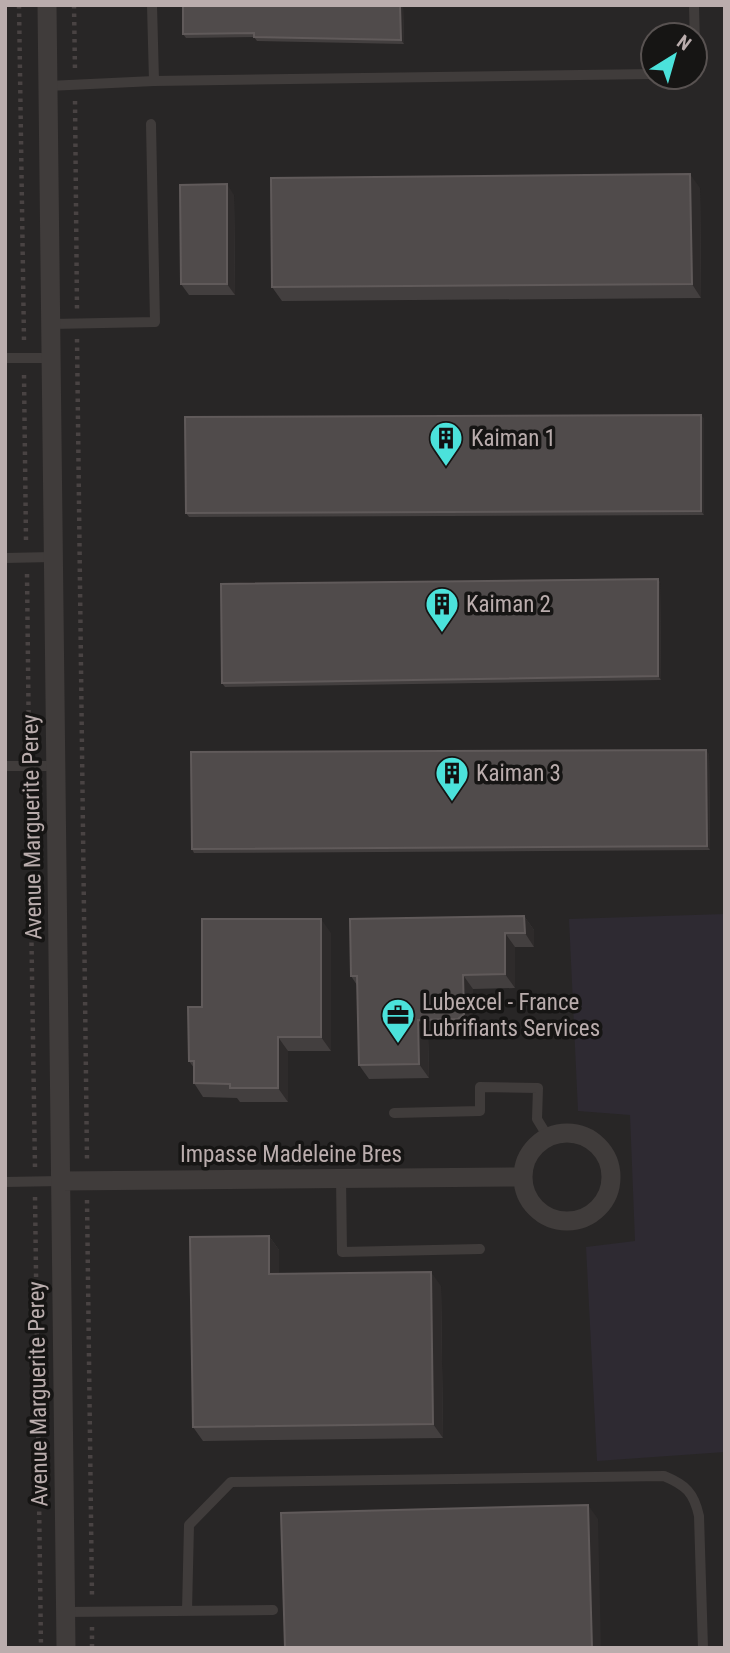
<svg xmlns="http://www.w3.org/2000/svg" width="730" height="1653" font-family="'Roboto Condensed',sans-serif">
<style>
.built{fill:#282626;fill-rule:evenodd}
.green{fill:#2e2a32}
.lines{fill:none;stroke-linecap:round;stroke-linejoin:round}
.path{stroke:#494343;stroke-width:4.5;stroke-dasharray:3.5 5;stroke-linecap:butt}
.service{stroke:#403c3b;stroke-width:10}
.minor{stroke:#403c3b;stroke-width:19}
.wall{fill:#433f3f}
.shaded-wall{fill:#2e2b2b}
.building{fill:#504b4b;stroke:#605a5a;stroke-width:2}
.labels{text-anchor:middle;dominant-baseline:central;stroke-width:7;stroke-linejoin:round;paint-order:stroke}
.poi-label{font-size:23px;fill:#baadad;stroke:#161514;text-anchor:start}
.street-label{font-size:23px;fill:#baadad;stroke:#161514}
</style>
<rect width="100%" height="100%" fill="#1b1a19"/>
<path class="built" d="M5,5H725V1648H5ZM653,35H695V77H653Z"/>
<path class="green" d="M725,914V1452L597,1461L586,1247L635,1241L630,1115L578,1111L569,919Z"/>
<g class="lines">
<path class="path" d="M19,5L24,341
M74,5L75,71
M75,101L77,309
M77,339L87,1159
M24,375L26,541
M27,574L29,751
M29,781L35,1167
M35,1197L41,1648
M87,1200L92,1597
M92,1627V1648"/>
<path class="service" d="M152,5L154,81
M694,5L695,46
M48,86L154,81L653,74
M51,324L155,322L151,124
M5,358H52
M5,558L53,557
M5,766H56
M394,1113L480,1111V1087L538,1088L537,1119L548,1137
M341,1178L342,1252L480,1249
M5,1182L61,1181
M187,1611L189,1525L231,1482L664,1476C686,1485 694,1493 699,1516L703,1648
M65,1612L273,1610"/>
<path class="minor" d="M47,5L66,1648
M523 1177a44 44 0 1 1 88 0a44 44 0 1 1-88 0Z
M61,1181L522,1177"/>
</g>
<path class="wall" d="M403,5L404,44L257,41L254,37L186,38L183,34Z
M700,188L701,298L282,301L272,287Z
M234,195L235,295H189L181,284Z
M704,418V515L189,517L186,513Z
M658,579L660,583L661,680L225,687L222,683Z
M709,754L710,850L194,853L192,849Z
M524,916L534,930V947H515V988L473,989V1028L468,1033L428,1034L429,1078L369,1079L359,1065L357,985L351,976Z
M331,933V1051H288V1102H240L237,1098L203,1097L194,1083V1068L189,1061L202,1007Z
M269,1236L279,1250V1274L441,1286L443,1438L203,1441L193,1427Z"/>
<path class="shaded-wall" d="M400,5H403L404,44L401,40Z
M690,174L700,188L701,298L692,284Z
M227,184L234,195L235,295L227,284Z
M701,415L704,418V515L701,511Z
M658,579L660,583L661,680L658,676Z
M706,750L709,754L710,850L707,846Z
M524,916L534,930V947L525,933Z
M321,919L331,933V1051L321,1037Z
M505,933L515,947V988L505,974Z
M463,975L473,989V1028L468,1033L458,1019Z
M418,1020L428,1034L429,1078L419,1064Z
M278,1037L288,1051V1102L278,1088Z
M269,1236L279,1250V1288L269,1274Z
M431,1272L441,1286L443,1438L433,1424Z
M588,1505L598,1519L601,1648H592Z"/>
<path class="building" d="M183,5H400L401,40L254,37V33L183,34Z
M690,174L692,284L272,287L271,178Z
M227,184V284H181L180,185Z
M701,415V511L186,513L185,417Z
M658,579V676L222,683L221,584Z
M706,750L707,846L192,849L191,752Z
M524,916L525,933H505V974L463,975L464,1014L458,1019L418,1020L419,1064L359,1065L357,976H351L350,919Z
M202,919H321V1037H278V1088H230V1084L194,1083V1061H189L188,1007H202Z
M269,1236V1274L431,1272L433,1424L193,1427L190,1237Z
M588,1505L592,1648H285L281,1513Z"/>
<defs>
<symbol id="building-pin" viewBox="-11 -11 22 30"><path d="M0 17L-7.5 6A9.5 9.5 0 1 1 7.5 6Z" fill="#4be2db" stroke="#161514"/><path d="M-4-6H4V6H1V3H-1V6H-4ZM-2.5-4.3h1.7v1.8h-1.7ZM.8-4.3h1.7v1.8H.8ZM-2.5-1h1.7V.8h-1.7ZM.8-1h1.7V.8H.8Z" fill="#111"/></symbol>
<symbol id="office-pin" viewBox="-11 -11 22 30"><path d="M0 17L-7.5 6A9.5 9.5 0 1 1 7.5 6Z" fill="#4be2db" stroke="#161514"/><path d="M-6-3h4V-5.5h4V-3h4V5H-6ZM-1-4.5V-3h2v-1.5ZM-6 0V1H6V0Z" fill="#111"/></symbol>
</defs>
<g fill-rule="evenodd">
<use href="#building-pin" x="427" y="419" width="38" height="52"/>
<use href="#building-pin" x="423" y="585" width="38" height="52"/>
<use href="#building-pin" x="433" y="754" width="38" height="52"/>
<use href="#office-pin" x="379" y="996" width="38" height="52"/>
</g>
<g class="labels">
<g class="poi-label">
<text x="471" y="438">Kaiman 1</text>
<text x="466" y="604">Kaiman 2</text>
<text x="476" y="773">Kaiman 3</text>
<text x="422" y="1002">Lubexcel - France<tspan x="422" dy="26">Lubrifiants Services</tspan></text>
</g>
<g class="street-label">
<text transform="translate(32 827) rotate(-91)">Avenue Marguerite Perey</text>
<text x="291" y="1154">Impasse Madeleine Bres</text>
<text transform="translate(38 1394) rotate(-91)">Avenue Marguerite Perey</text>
</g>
</g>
<rect width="730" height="1653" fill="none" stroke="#baadad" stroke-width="14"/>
<g transform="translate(674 56) rotate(37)"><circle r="33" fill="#161514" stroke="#585251" stroke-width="2"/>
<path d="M0-5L12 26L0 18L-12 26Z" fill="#4be2db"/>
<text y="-10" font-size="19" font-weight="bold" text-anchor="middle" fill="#baadad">N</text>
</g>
</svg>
